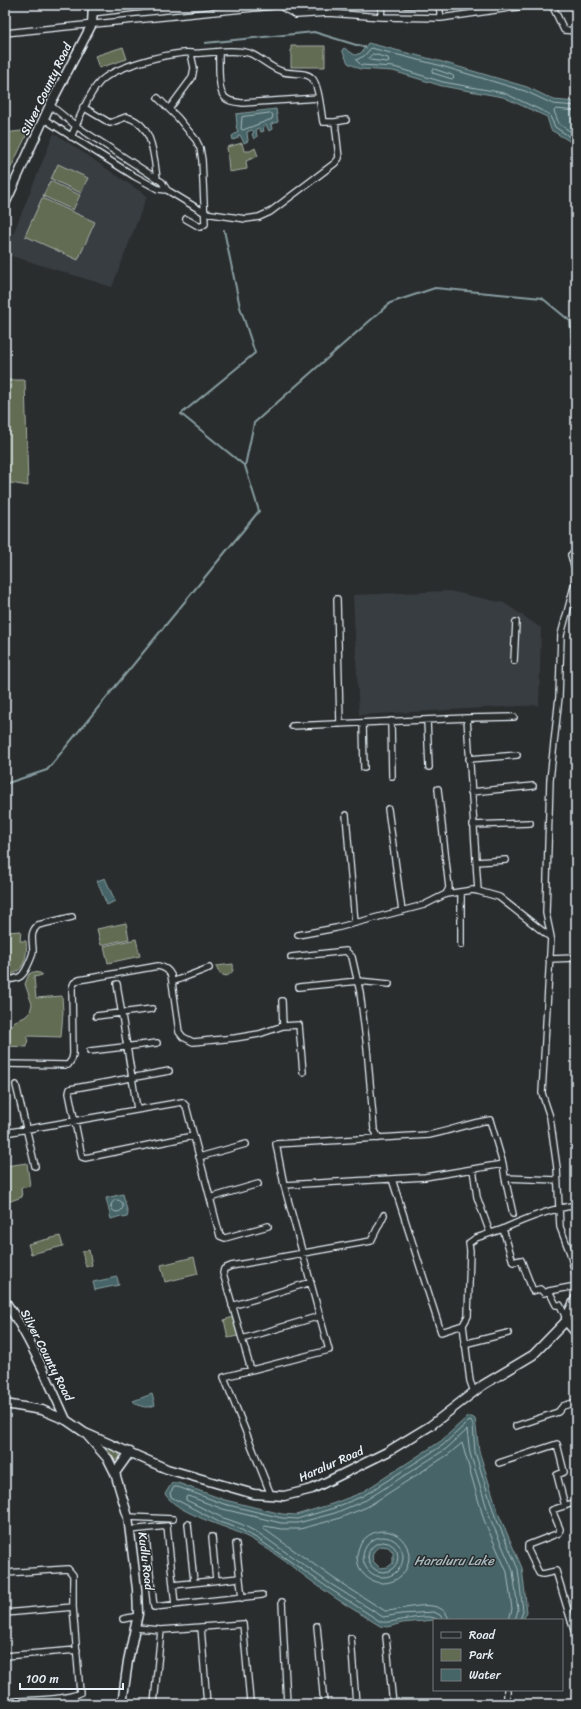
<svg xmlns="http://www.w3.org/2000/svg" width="581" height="1709" font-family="Sriracha,sans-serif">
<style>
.built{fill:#383d42}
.green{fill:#626c53;stroke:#a5aea6}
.water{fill:#466567;stroke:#879da1;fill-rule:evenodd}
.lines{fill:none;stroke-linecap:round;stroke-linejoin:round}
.shore{stroke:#a7b9be;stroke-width:1}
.stream{stroke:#879da1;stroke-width:2}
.street-casing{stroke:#e8f1f8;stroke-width:8}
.secondary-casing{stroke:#e8f1f8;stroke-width:11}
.street{stroke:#2a2d2e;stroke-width:5.5}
.secondary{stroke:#2a2d2e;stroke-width:8}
.labels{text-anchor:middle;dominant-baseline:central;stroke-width:3;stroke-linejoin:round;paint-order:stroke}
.street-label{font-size:12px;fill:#e8f1f8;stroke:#2a2d2e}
.water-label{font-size:13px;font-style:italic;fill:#a7b9be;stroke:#2a2d2e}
</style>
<rect width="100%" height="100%" fill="#2a2d2e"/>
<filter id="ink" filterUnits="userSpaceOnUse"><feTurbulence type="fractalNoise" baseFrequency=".025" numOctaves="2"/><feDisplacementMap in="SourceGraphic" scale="8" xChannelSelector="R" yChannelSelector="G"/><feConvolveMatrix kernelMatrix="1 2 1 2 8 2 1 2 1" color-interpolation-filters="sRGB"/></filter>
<g filter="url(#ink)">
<path class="built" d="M54,133L147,196L112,287L5,254Z
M449,591L504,603L541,628L539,705L359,715L353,595Z"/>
<path class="green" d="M291,46H325V67H291Z
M123,47L127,59L99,68L95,56Z
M29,130L5,180V133Z
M242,143L244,151H250L255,148L258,156L246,161L247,169L229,172L227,147Z
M58,164L88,178L81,193L51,179Z
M50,181L80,195L73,210L43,196Z
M42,198L95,222L78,260L25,236Z
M5,380H25L28,486L5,482Z
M126,923L129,939L101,945L97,929Z
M21,931L20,941H26C28,956 24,975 5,975V932Z
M136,939L140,956L108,963L104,946Z
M233,964C234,971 232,974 226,976L220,974L216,966Z
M33,972L40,973L43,975L34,977L36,998L62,996L63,1012L61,1037L28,1036L27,1047L5,1046V1032L15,1021L25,1017L30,1012L32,1004L25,984L29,974Z
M27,1163L30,1186L21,1188L22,1197L5,1203V1166Z
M60,1236L63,1246L31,1254L28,1244Z
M89,1250L92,1265L86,1267L82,1252Z
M194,1257L198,1274L165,1282L161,1265Z
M233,1317L238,1336L228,1338L224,1320Z
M100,1443L119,1453L120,1457L118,1460H113L98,1447Z"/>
<path class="water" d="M368,43L439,61L527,87L554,100L576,102V145L551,130L547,117L503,97L442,86L393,71L360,69L348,63L342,50L344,48L355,55L361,53Z
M276,109L278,122L271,124L272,129L269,131L266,125L263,127L264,131L261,132L259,128L256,129L257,137L254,139L252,134L254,132L252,130L247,132L248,141L244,143L240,135L238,136V138L233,140L232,136L238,132L236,126L237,125L236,114Z
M105,878L115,901L107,905L97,881Z
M123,1194L128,1214L127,1217L123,1218L121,1216L111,1219L106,1198Z
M117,1277L119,1285L95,1290L93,1282Z
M152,1394L155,1405C147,1409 139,1407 133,1401Z
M467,1417H472L475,1419L479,1451L499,1515L522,1568L527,1612L524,1618L518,1620H434L402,1623L388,1627L380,1626C360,1613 340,1602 321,1588C294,1569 267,1545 237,1532C218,1524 176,1512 165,1494L172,1483H178L225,1500L282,1514L296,1515L332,1504L361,1493L441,1441ZM381,1546L388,1547L393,1552V1563L388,1567L380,1568L373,1561C371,1554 374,1549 381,1546Z"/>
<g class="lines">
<path class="shore" d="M373,54L388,58L389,61L387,62L370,60L369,58Z
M434,69L452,75L454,77L452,79L433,73L432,71Z
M576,106L553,104L525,91L438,65L371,48L364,56L356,60L361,65L394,67L443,82L504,93L549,114L555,127L576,141
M576,111L556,109L554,111L559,124L576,135
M271,113L273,115L272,119L243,130L241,129L242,117Z
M111 1206a6 6 0 1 1 12 0a6 6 0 1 1-12 0Z
M357 1557a26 26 0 1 1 52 0a26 26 0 1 1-52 0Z
M363 1557a20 20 0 1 1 40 0a20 20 0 1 1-40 0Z
M368 1557a15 15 0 1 1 30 0a15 15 0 1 1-30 0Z
M438,1620C429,1611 393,1624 381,1622L327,1587L258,1539L238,1528L219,1522L171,1497L170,1493L174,1487H178L224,1504L282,1518L297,1519L334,1508L363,1496L443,1445L468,1422L471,1421L473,1425L475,1452L495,1516L518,1569L523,1611L520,1620
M443,1620L440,1615L434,1612L401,1614L383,1617L329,1583L260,1534L241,1524L221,1517L186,1500V1497L188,1496L223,1509L281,1523H298L335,1513L366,1500L446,1449L467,1430L470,1453L490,1518L513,1571L518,1610L515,1620
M449,1620C443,1594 402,1611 385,1611L333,1578L264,1529L263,1527L265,1526L281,1529H300L337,1519L367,1507L449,1454L462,1443L484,1520L507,1572L512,1609L509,1620"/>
<path class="stream" d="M205,43L314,32L366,48
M575,447L576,428
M245,466L254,423L390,303L435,288L542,298L570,321L576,382
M5,784L47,770L259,511L245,466L181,414L255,353L240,307L224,230"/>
<defs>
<path id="street" d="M295,5L296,15
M406,5H443
M552,5L564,30L576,31
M280,6L296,15L329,13L381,17L441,18L531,5
M439,6L441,18
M92,13L160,5
M329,13L330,5
M381,17L382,5
M5,33L284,5
M219,52C219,60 218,89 223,95C227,102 236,102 243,103L319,98
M158,98L178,118L196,140L200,148L202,160L205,224L200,227L186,219
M50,105L76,126L162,182L167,190L205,213L246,219L259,217L270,212L335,163L339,158L335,122H323C321,112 319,85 312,78C305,71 290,75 281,71C269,67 260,57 249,53C235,49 216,52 201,53C195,54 189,52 183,53C162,55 119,66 103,79C90,89 78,122 71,137
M83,107L110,123L126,117C153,123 154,156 157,179
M169,109L192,78L194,68L191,54
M44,119L134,176L158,189L167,190
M335,122L346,120
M571,555L576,572
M576,579L561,635L559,697L550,780L546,913L551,937L542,1093L550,1117L557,1168L560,1227L570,1253L576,1277
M337,599L340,724
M514,661L516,622
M467,718L514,717
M427,720L429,767
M391,721L392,776
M363,723L364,768
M292,726L467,718L478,891L499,897L550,937
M469,759L517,755
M438,789L449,888L446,894
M471,792L533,786
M388,809L402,911
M346,815L355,923
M473,825L530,823
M476,862L506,860
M461,892V945
M298,935L336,928L424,905L446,894L473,890L478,891
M291,957L346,951L352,957L360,992L367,1048L374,1129L379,1138
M549,959L576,958
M5,980C20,979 23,977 29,963C30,960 33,955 33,951C33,941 29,933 38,925L72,917
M172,982L209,968
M117,984L137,1109
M299,987L358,981L389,984
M282,1001L283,1026
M96,1016L152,1009
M90,1051L157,1043
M5,1064L68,1065L72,1059L73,1054L72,988L74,983L79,980L158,966C164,967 168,969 171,975L179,1032L183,1037L193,1042L235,1038L259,1034L283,1026L299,1025L303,1072
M169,1071L70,1089L69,1093L82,1157L85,1158L193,1136
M16,1085L35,1166
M5,1133L182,1102L186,1106L220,1236L225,1238L268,1226
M199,1157L246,1144
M503,1164L505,1178L557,1180
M473,1169L477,1197L490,1233
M505,1178L513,1214
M392,1179L441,1332L463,1325L470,1381L474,1392
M210,1198L258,1184
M503,1229C527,1218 550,1209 576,1205
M549,1291L576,1286
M232,1306L311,1282
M463,1325L468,1316L470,1251L469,1243L476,1238L503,1229L513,1262L521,1260L533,1291L540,1289L544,1293L549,1291L556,1305H560L566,1318
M242,1339L320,1316
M464,1344L508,1333
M251,1370L223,1273L224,1269L231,1266L371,1241L384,1215
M516,1426L558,1412L563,1406L576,1402
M499,1463L557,1444L564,1472L557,1475L565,1506
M271,1495L224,1377L329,1350L284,1185L425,1177L503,1164L490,1120C469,1123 450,1131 429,1135L276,1144L284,1185
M576,1502L552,1510L560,1529L559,1533L528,1545V1550L539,1573L543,1574L556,1571L576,1637
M128,1517L173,1519
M188,1524L194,1582
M130,1530L167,1526L175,1605
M212,1537L216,1580
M146,1538L154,1607L262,1595
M236,1544L242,1598
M5,1573L68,1569L73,1575V1607L80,1693C63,1701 25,1700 5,1702
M173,1585L239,1578
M282,1602L287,1704
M5,1613L73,1607
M123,1619L138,1616
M317,1626L324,1704
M201,1627L207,1704
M136,1628L161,1630L243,1624L250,1701
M386,1637L393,1704
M351,1638L356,1704
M5,1656L77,1650
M507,1690V1704
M154,1704L161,1630"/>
<path id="secondary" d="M5,204L50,105L92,24L93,5
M5,1301C30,1338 48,1380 66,1420
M566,1321L576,1333
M5,1404L42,1410L66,1420L85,1433L167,1469L254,1494L284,1496L312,1489L387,1452L430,1426L483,1385L533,1355L566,1321V1318L576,1298
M87,1435L108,1459L115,1473L128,1517L137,1589L138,1614L128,1661L122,1704
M115,1473L130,1452"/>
</defs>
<use href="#street" class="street-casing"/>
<use href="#secondary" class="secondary-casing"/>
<use href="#street" class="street"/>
<use href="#secondary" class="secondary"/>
</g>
</g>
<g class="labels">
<g class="street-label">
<text transform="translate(46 89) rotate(-64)">Silver County Road</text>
<text transform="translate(47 1355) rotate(63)">Silver County Road</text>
<text transform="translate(331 1464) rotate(-24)">Haralur Road</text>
<text transform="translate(146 1561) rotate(83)">Kudlu Road</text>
</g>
<g class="water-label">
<text x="454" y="1560">Haraluru Lake</text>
</g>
</g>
<rect width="581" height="1709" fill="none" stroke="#2a2d2e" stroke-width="20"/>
<rect x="10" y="10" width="561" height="1689" fill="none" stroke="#e8f1f8" stroke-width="1.5" filter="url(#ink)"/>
<rect x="433" y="1619" width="130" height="72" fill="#2a2d2e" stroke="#767b7f"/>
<rect x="441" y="1632" width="20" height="6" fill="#2a2d2e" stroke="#767b7f"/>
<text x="469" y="1639" font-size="12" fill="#e8f1f8">Road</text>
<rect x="441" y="1649" width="20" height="12" fill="#626c53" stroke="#767b7f"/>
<text x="469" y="1659" font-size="12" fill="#e8f1f8">Park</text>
<rect x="441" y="1669" width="20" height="12" fill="#466567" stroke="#767b7f"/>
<text x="469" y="1679" font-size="12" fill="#e8f1f8">Water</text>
<path d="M20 1683v6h103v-6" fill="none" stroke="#e8f1f8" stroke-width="2"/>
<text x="26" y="1683" font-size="12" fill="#e8f1f8" stroke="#2a2d2e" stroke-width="3" paint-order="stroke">100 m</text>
</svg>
